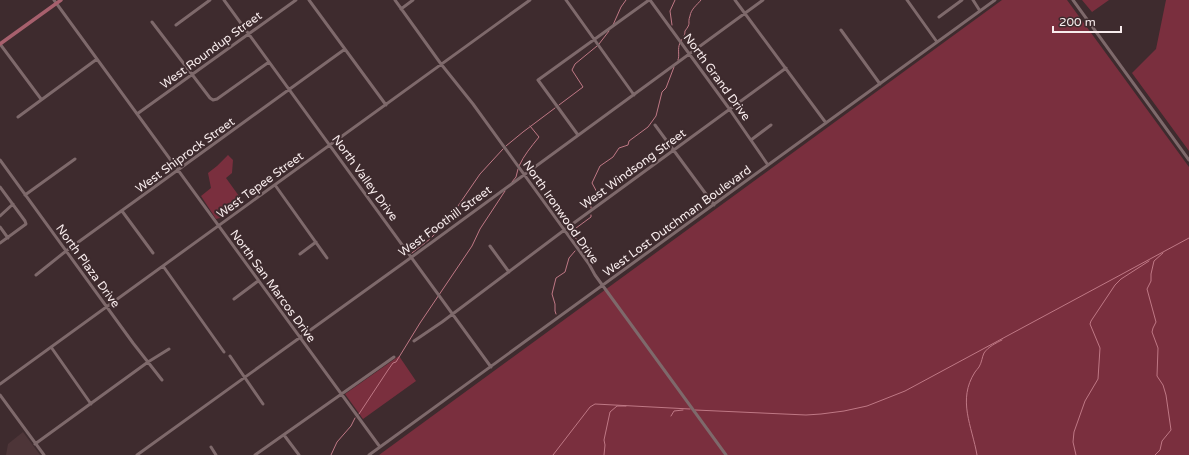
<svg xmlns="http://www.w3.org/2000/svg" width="1189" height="455" font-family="'Varela Round',sans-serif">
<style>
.built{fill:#4d3538}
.green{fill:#7a2f3e}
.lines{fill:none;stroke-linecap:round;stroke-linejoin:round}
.stream{stroke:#bf7885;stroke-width:1}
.minor{stroke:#7e696b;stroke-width:3}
.major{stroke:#a7606d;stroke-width:3.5}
.labels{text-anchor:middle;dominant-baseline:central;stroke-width:4;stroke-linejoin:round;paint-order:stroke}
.street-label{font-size:12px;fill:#f8eced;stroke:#3e2b2e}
</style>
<rect width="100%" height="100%" fill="#3e2b2e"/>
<path class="built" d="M23,432L40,455H6L8,444Z"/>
<path class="green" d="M1002,0H1067L1189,167V455H379Z
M1082,0H1109L1092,12Z
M1166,0H1189V151L1132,73L1156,49Z
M228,155L233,160L232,173L226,178L244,203L224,217L216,219L201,196L211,188L208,173L217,166Z
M399,356L416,381L363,419L345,394Z"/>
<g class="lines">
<path class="stream" d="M613,25L621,7L626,0
M672,25L670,11L675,0
M599,44L609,31
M678,60C680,55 677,49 680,43C682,38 685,37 685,31C692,22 687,24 690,16C691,9 697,5 701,0
M559,105L583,87L572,70L575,64L597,46
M506,146L523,132L555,108
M519,166C524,155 531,147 539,137L530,126
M512,182L516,177L518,169
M591,208V205L599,196L592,183L600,166L613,157L619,148L628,145L629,141L648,127L656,116L662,92L666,88L674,67
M432,237L449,219L480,174L503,149
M578,245V242L572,232V231L591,217V215
M412,253L430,239
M556,314L555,311V304L552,294L556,278L565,272L569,258L575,251
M695,410L806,415L821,414L844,411L867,406L905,391L1189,238
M359,414L388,370L393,363L396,362L420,323L472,246L480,229L505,191
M671,416L674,411L683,410
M331,455L337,442L351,426L355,418
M553,455L590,407L595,404L690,409
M604,455L605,445L604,440L610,412L617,406H626
M977,455C972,426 957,400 975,372C976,370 978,369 979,367C982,362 982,357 984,353C988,347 996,343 1002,340
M1076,455L1073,442L1074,432L1085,401L1098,379L1100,348L1090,324L1091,321L1115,285L1121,279L1149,261
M1155,455L1160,450L1162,441L1171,430L1166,395L1163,385L1157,376L1158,348L1152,332L1153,328L1156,322L1147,289L1151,281V274L1154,261L1163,253"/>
<path class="minor" d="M54,0L380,447
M224,0L491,367
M309,0L386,105
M395,0L441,64L473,104L589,264L595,275L726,455
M566,0L634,95
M650,0L728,107L768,165
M735,0L826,123
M907,0L937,42
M973,0L980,11
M1073,0L1189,160
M401,9L413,0
M939,17L962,0
M152,22L210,98L213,100L217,99L269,62
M176,25L210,0
M841,30L880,84
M0,44L41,99
M137,114L296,0
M18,117L97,59
M655,125L714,205
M578,135L538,80L649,0
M751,140L771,125
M0,160L133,343L162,380
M275,185L327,258
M0,187L25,221L26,224L0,243
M25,195L75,159
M122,211L153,253
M0,216L13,204
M0,227L8,238
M490,246L509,272
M300,254L316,242
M163,266L224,352
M36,275L66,251L345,49
M234,299L258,281
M414,341L442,322L567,228L786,68
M51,347L91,404
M230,356L263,404
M0,384L530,0
M0,395L44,455
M284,435L299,455
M35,444L148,362L169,349
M211,447L216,455
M137,455L409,259L763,0
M255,455L394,357
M369,455L995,0"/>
<path class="major" d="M0,44L61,0"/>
</g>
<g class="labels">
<g class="street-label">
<text transform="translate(211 50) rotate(-36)">West Roundup Street</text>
<text transform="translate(717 77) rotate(54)">North Grand Drive</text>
<text transform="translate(185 155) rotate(-36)">West Shiprock Street</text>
<text transform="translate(633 169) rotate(-36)">West Windsong Street</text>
<text transform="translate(365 178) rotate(54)">North Valley Drive</text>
<text transform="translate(260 185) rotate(-36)">West Tepee Street</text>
<text transform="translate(561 212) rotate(55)">North Ironwood Drive</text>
<text transform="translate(445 221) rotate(-36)">West Foothill Street</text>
<text transform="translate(677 221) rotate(-36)">West Lost Dutchman Boulevard</text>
<text transform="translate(88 266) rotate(54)">North Plaza Drive</text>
<text transform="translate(273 286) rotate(54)">North San Marcos Drive</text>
</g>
</g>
<path d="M1053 26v6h68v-6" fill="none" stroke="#f8eced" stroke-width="2"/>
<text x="1059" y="26" font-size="12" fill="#f8eced" stroke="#3e2b2e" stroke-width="3" paint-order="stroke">200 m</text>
</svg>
